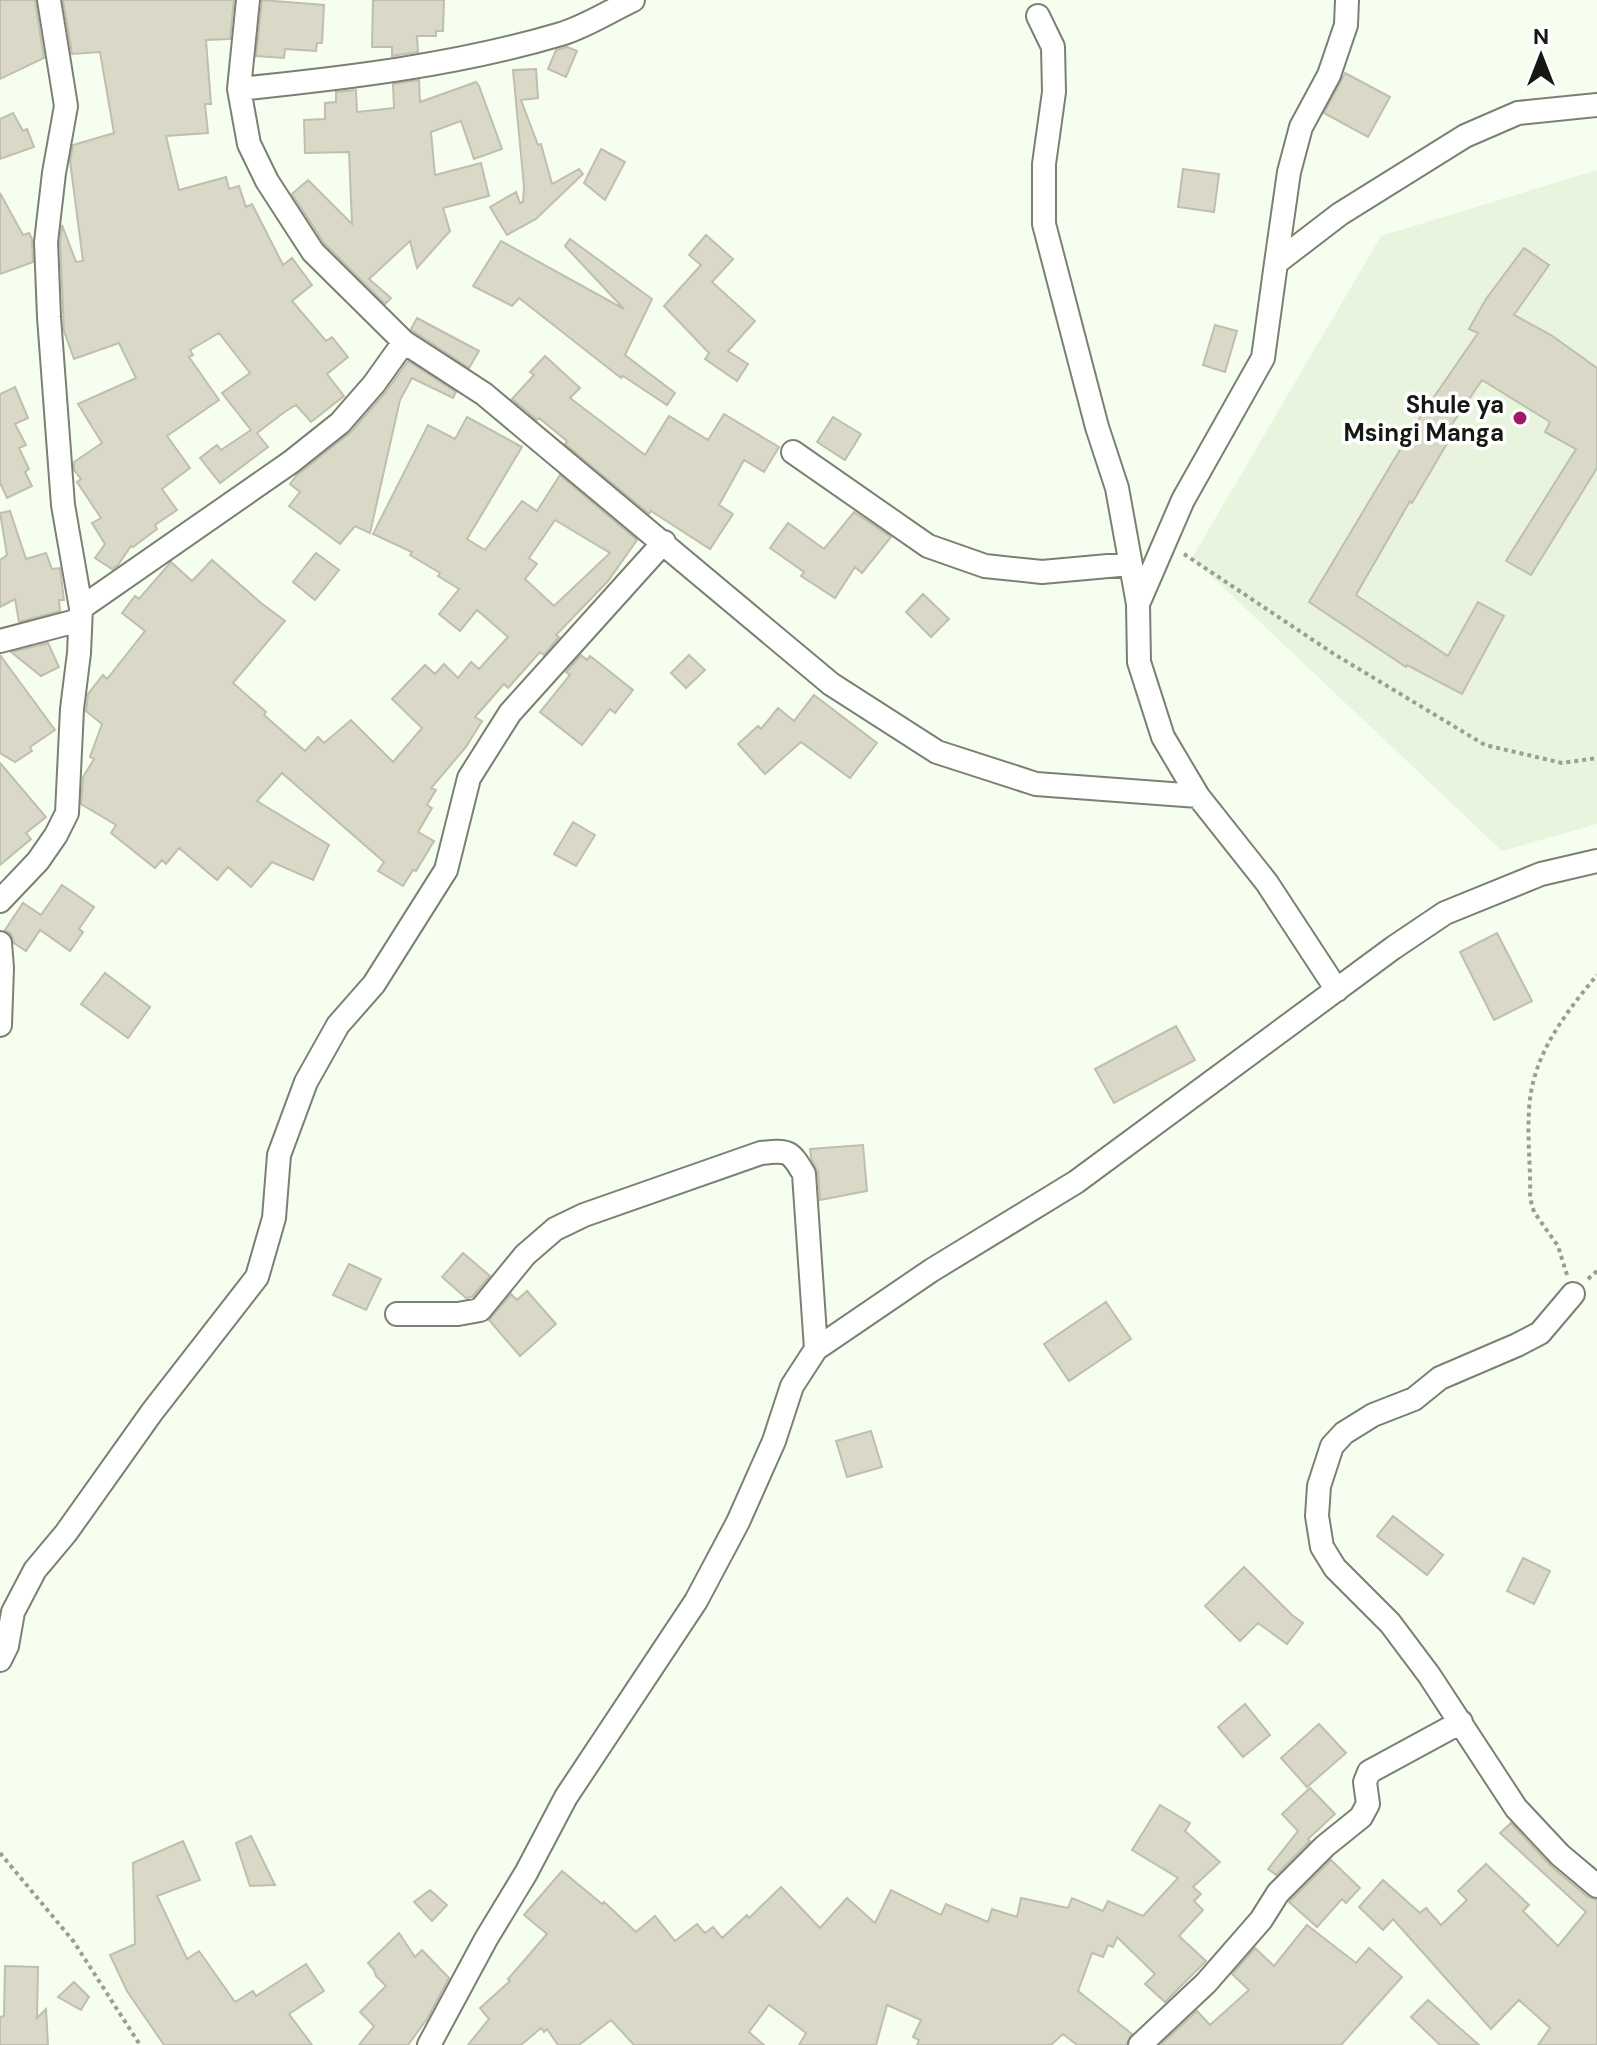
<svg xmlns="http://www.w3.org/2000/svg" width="1597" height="2045" font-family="'DM Sans',sans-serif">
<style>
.built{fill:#e9f4de}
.building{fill:#dad8c7;stroke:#c0beae;stroke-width:2;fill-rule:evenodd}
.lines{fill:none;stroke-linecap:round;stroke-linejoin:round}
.street-casing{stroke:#7a8173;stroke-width:26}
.path{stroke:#999f94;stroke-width:4;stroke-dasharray:4 4;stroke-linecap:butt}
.street{stroke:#fff;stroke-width:22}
.poi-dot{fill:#a01a68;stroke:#fff;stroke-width:3}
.labels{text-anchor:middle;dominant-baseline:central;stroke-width:7;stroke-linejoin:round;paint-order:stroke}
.poi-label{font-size:24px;font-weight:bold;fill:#161813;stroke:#fff;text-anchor:end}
</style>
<rect width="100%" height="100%" fill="#f6ffef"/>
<path class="built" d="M1597,170V824L1502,851L1192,558L1381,236Z"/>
<path class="building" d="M0,0H35L44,58L0,79Z
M63,0H234L230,39L206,40L211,104H205L208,133L166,136L179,190L226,177L229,189L239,186L246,207L252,204L283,265L292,258L312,285L292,301L326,341L332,337L348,357L327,374L344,396L311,422L296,405L286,411L257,433L268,447L220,483L200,458L217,445L221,450L251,430L222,393L250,373L219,333L190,350L193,355L189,357L219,400L167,436L190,468L162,489L177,510L155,525L157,529L133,547L131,546L118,565L112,569L95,558L105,544L92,523L101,518L77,482L81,479L74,470V462L102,443L78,404L136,378L119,343L74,359L64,331L60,243L62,225L76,262L83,261L70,161L73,145L114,133L100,52L72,54Z
M262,0L324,5L322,43H317L316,51L285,49L284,58L256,56Z
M373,0H444L443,31H436V36H417L418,52L392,56V47H372Z
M567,47L577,51L566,77L548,69L556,50Z
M536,69L538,98L521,100L538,145L541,144L552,184L579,169L583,174L536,219L507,235L490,207L516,192L520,203L523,202L524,187L513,70Z
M1345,73L1390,97L1368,137L1324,113Z
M419,80L420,102L476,82L479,86L502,149L474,159L461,121L431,132L435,175L481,163L489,196L443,208L450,231L417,268L410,241L369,279L391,298L385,304L324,243L292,194L308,180L352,224L349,152L305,153L304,120L325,119V103L336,102V92L356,90L357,112L394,108L393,84Z
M13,113L23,131L27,129L34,147L0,159V119Z
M601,149L625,162L605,200L584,183Z
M1183,169L1219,174L1214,212L1178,207Z
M0,193L23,235L29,233L32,239L33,262L0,274Z
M706,235L733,259L712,282L755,321L728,351L748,364L737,381L705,359L709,353L664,306L701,265L689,255Z
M570,239L652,299L625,355L675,393L667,405L623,376L621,378L519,298L512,306L473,286L501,241L624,309L565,246Z
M1524,248L1549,265L1514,315L1551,335L1597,368V468L1531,575L1506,561L1576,449L1545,432L1550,422L1482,380L1442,439L1448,442L1412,503L1410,501L1356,595L1448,656L1478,602L1504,616L1462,694L1407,665L1406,667L1309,602L1416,423L1478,333L1469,329L1486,299Z
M417,318L479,351L469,368L413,331L411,329Z
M1215,325L1237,331L1225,372L1203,365Z
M545,356L580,388L570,398L645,455L669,416L708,440L724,414L779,447L764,472L744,460L719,505L733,514L710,549L651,511L649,514L565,444L567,441L539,418L537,420L512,399L534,375L530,372Z
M408,361L456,392L453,398L412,378L400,400L370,533L355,526L340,544L289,506L300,492L290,484L297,475L351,432L385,393Z
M15,387L28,418L15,424L26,445L19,448L29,469L25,472L32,486L7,498L0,483V394Z
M467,417L522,447L467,539L485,550L522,501L537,511L560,475L637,540L608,581L556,635L559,637L544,655L540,652L508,688L504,684L475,717L482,721L466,747L431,788L436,790L427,805L432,808L418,832L434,841L416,871L413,870L403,886L378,871L384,862L282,773L257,801L329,845L313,880L272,862L251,887L228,867L217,880L179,848L166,864L162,860L155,868L111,833L116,825L81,804L83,777L94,759L90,757L102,724L86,711L88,694L103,675L107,679L145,631L122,613L135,596L139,599L171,562L192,581L212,560L261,603L285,621L233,683L266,712L264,715L305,751L318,737L324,743L351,720L393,762L422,728L392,699L425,665L435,674L444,664L458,678L471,662L479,669L508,637L477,610L460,631L439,614L459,589L438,576L440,573L410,555L412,552L373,534L428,425L455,439ZM555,520L610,553L554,606L525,579L537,564L529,558Z
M833,417L861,434L845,460L817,442Z
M10,511L26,559L46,553L52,569L60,568L64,600H59L60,611L19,622L15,599L0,607V560L7,555L0,513Z
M854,512L891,537L862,573L855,567L835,598L801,576L804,572L770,548L788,523L824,549Z
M316,553L339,570L315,600L293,582Z
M923,594L949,619L931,637L906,612Z
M48,643L59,667L41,676L11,652Z
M0,655L55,730L30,747L32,751L15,762L0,753Z
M581,655L587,660L590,656L633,690L615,713L610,709L582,745L540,712L570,675L566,672Z
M689,655L705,670L686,688L671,673Z
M814,695L877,743L850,778L801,742L765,774L738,744L758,726L761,729L778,708L794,721Z
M0,763L46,817L26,833L31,839L0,865Z
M573,822L595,835L576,866L554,854Z
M62,885L94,907L79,929L83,932L70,951L40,930L26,951L14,943L11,934L5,930L23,903L41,915Z
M1497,933L1532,1001L1494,1020L1460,952Z
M105,973L150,1007L128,1038L81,1004Z
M1176,1026L1195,1060L1114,1103L1095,1069Z
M863,1145L867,1191L820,1200L818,1172L811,1158L810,1149Z
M463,1253L490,1276L472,1297L466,1298L442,1277Z
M349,1264L381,1279L366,1310L333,1295Z
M527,1291L556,1324L520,1356L489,1320L511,1294L517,1300Z
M1106,1302L1131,1339L1069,1381L1044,1344Z
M871,1431L882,1467L847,1477L836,1441Z
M1393,1516L1443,1555L1427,1575L1377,1536Z
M1523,1558L1550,1571L1534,1604L1507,1591Z
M1244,1567L1292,1615L1303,1623L1287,1644L1258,1623L1240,1641L1205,1606Z
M1245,1704L1270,1735L1243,1757L1218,1727Z
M1319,1724L1346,1753L1307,1787L1281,1758Z
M1310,1788L1335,1814L1308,1839L1310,1841L1276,1875L1268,1869L1298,1831L1282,1814Z
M1160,1805L1190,1823L1185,1831L1220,1862L1193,1887L1201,1894L1194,1901L1203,1910L1179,1936L1206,1961L1165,2002L1145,1984L1155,1974L1117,1937L1113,1947L1108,1945L1103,1957L1092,1953L1078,1991L1132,2034L1126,2045H1077L1063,2034L1051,2045H917L919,2040L913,2037L921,2020L887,2005L876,2045H799L806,2033L769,2005L749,2032L764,2045H634L611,2020L579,2045H558L547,2029L544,2032L541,2028L521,2045H468L489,2019L480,2008L510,1981L508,1979L547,1934L524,1915L562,1871L602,1904L604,1902L636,1932L655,1916L675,1941L697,1924L705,1933L713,1927L722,1938L747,1915L749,1918L781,1887L820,1928L847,1898L875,1923L891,1890L941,1915L946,1904L988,1922L992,1909L1017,1917L1021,1898L1068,1908L1072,1898L1103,1911L1108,1901L1143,1916L1178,1878L1132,1850Z
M1511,1823L1551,1866L1588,1897L1597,1900V2045H1538L1550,2028L1519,2000L1491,2029L1393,1919L1383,1930L1359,1907L1383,1880L1420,1913L1426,1908L1441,1925L1467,1900L1458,1891L1486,1864L1529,1905L1523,1911L1558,1946L1586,1912L1500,1833Z
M251,1836L275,1885L250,1886L236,1843Z
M183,1841L200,1880L157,1896L187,1959L199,1951L235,2002L253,1991L256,1996L306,1964L324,1991L289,2014L312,2045H164L127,1991L110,1955L135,1944L133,1863Z
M1331,1860L1360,1888L1346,1903L1342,1899L1317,1927L1289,1902Z
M430,1890L447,1905L432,1921L414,1902Z
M1307,1925L1356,1963L1369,1948L1402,1977L1341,2045H1160L1197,2011L1210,2025L1249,1990L1232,1974L1255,1948L1274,1966Z
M399,1933L415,1957L422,1950L449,1978L427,2019L408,2045H359L374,2026L360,2012L386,1986L376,1976L374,1970L368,1963Z
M5,1966L38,1967L37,2018L46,2009L48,2045H0V2017L4,2016Z
M74,1982L89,1997L81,2010L58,1997Z
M1428,2000L1479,2045H1440L1411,2017Z"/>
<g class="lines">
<defs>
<path id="street" d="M248,0L239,89L249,144L267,181L313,252L404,342L484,394L831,684L937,752L1036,784L1198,796
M1038,16L1053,47L1054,92L1044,164V224L1097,427L1117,488L1138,604
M239,89C346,78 457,65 561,34C585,27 610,11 633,0
M1276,263L1289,172L1301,127L1329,75L1346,25L1347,0
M793,452L928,546L985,566L1042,572L1130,564
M81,608L291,462L340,423L374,384L404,342
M0,641L80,620
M0,901L38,861L56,835L67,813L72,709L79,653L81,608L63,505L49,317L46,242L54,173L66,106L49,0
M0,943L2,968L0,1025
M1337,990L1267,883L1198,796L1163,737L1139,662L1138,604L1183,500L1263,358L1276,263L1340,214L1465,136L1518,113L1597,105
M1573,1294L1540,1333L1517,1345L1440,1378L1414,1399L1373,1415L1344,1433L1332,1446L1319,1486L1317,1516L1322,1547L1335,1568L1390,1623L1429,1675L1516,1808L1560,1855L1597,1886
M397,1314H458L480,1310L525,1255L555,1229L584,1215L761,1153C788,1150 790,1150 804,1174L816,1349
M0,1660L7,1646L13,1612L35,1570L66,1533L152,1412L257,1277L274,1218L279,1155L306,1082L338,1025L374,984L446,870L469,778L510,713L664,542
M429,2045L486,1939L526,1873L566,1797L696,1601L738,1522L774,1441L792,1386L816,1349L932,1270L1076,1182L1393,948L1445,913L1541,874L1597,861
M1140,2045L1206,1983L1261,1920L1278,1893L1325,1846L1361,1817L1368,1804L1365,1782L1369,1772L1461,1722"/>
</defs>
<use href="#street" class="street-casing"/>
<path class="path" d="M1184,554L1334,654L1485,745L1562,763L1597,758
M1567,1275L1558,1246L1534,1212L1530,1198C1531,1169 1527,1140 1529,1111C1531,1057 1564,1015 1597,975
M1588,1279L1597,1271
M0,1853L74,1942L140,2045"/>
<use href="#street" class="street"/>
</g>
<circle class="poi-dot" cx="1520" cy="418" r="8"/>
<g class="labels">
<g class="poi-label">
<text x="1504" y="404">Shule ya<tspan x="1504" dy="28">Msingi Manga</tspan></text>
</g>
</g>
<g transform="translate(1541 56)" stroke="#ffffff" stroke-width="6" paint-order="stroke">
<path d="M0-6L14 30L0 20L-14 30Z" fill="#161813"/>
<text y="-12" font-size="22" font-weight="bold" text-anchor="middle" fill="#161813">N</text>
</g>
</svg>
